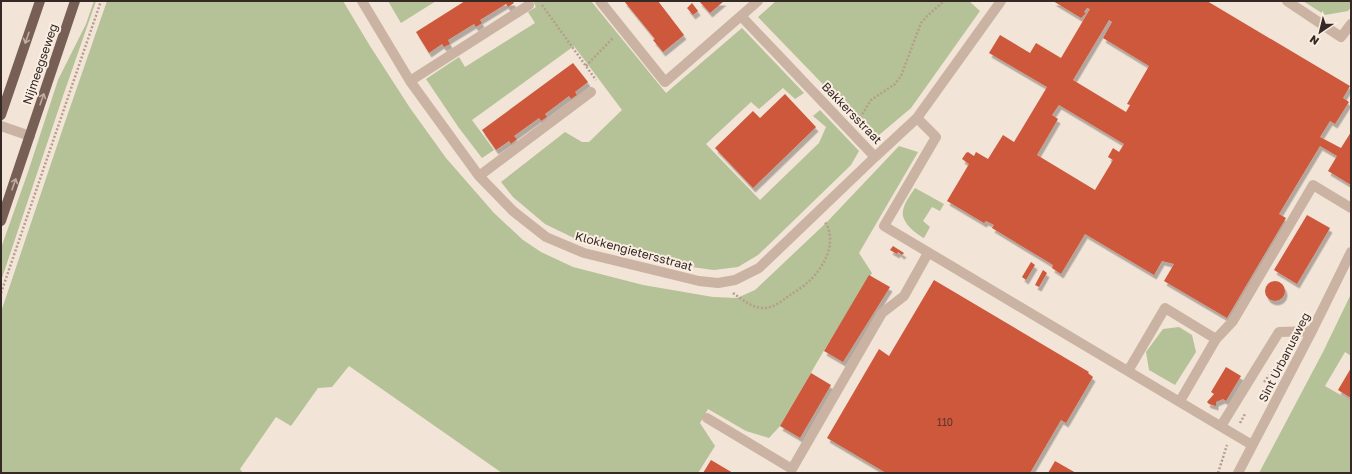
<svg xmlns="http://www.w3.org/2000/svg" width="1352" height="474" font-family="'Golos Text',sans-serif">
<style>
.green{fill:#b5c196}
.building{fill:#cd583a;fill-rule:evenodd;filter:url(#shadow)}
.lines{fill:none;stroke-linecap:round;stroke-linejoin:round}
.path{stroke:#b69d8d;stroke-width:2.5;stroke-dasharray:2 2;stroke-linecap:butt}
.minor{stroke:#cab3a2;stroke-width:10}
.major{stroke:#785f55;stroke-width:10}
.oneway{stroke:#c0aea3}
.labels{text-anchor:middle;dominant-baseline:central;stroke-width:4;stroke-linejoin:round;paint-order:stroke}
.number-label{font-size:10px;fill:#5b352a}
.street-label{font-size:12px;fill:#352925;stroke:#faeee3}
</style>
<defs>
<filter id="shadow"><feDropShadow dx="2.5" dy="4.5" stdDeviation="0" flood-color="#0004"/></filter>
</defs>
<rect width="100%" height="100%" fill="#f2e4d7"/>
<path class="green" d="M94,1H96L63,96L1,281V248L28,172L58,80L86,24Z
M107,1H343L370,46L410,108L446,158L494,213L523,240L541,252L573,267L643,285L713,297L737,298L755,290L827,222L899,146L918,152L859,253L872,273L823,352L780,426L769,438L746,431L708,409L700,423L715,446L698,473H502L349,366L332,387L318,388L291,426L276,417L240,469L243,473H1V312L64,125Z
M388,1H436L401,23Z
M533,1H591L666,93L742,28L804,93L795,99L783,88L759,109L751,102L706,144L760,200L819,143L826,127L813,116L820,110L859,151L851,165L758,255L738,267L714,270L684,266L578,240L545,224L513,197L501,182L565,132L582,142H589L622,110L574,46L472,120L494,150L482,158L459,128L426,79L459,57L465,67L535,23L528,12L536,7Z
M776,1H969L980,11L911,108L879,135H872L758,17Z
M1303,1H1351V7L1348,11L1325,15Z
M915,188L944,204L940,211L932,207L923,221L930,227L924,238C915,233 901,222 903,211C904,203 911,194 915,188Z
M1351,294V356L1345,352L1325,386L1351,401V473H1259L1323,352Z
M1179,327L1192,335L1196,352L1175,385L1149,370L1146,352L1163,329Z"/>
<path class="building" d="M465,1H512L514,3L508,7L506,4L480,20L482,23L476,27L474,24L448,40L450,44L444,47L442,44L429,53L416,32Z
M624,1H658L684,35L663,52L653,40L655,39Z
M699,1H724L710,13Z
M1053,1H1207L1350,86L1343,98L1349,102L1335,124L1330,121L1320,137L1341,148L1351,132V185L1328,171L1337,156L1320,146L1279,214L1286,218L1227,318L1164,281L1174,264L1162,261L1154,275L1085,234L1061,274L1052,268L1053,265L992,228L994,225L986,221L984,223L947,201L969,164L962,159L966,153L968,152L974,156L976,152L988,159L1003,135L1014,142L1047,87L989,53L1000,35L1030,53L1036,43L1061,58L1090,9L1087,8L1084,12L1086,13L1081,18ZM1109,20L1112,22L1103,38L1149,66L1127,104L1130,105L1126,112L1073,80ZM1059,105L1124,144L1119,152L1113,148L1108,157L1113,160L1095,190L1037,155L1058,119L1052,115Z
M692,3L698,11L693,15L687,8Z
M573,63L588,82L575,92L577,95L571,99L569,96L545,114L547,117L541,121L539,118L514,136L517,139L511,144L509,141L496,150L482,130Z
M785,94L816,127L753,188L715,148L753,111L760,118Z
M1307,215L1330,228L1297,284L1274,270Z
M893,246L904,253L902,255L898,252L897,254L890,250Z
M1031,262L1035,265L1026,280L1022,277Z
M1043,270L1047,273L1039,287L1035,285Z
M869,275L890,287L843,362L824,351Z
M934,280L1089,372L1088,373L1093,377L1066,423L1061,420L1030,473H886L827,438L879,349L889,356Z
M1265 291a10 10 0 1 1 20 0a10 10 0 1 1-20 0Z
M1226,367L1241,376L1226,401L1223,399L1216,402V406L1209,404L1207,402L1214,394L1211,392Z
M1351,368V398L1338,390Z
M811,373L831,385L800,438L780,426Z
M711,460L733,473H703Z
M1055,461L1076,473H1048Z"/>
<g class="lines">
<path class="path" d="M542,5L596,80
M586,66L613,38
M858,121L871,100L895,84L901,76L921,23L927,16L944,1
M1,293L101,1
M733,293C743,300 753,309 766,308C775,307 783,300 790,295C796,291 803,287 808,282C824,268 838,242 825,222
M1264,382L1281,361
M1240,423L1245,414
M1218,473L1227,445"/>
<path class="minor" d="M362,1L410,81L479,176L513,211L546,237L584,253L699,281L718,283L735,280L759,268L875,157
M600,1L665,82L758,1
M1287,1L1341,37L1351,24
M741,16L875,157L917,118L1001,1
M410,81L529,5
M917,118L936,137L884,226L1252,445
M1,126L30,136
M479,176L591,92
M1128,371L1165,308L1216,339
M1180,401L1216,339L1233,321L1313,185L1351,208
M707,418L792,469L882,313L904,296L928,253
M1221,426L1279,332L1312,331
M1238,473L1312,331L1351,252"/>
<path class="major" d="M1,115L40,1
M1,221L75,1"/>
</g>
<defs><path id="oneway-shaft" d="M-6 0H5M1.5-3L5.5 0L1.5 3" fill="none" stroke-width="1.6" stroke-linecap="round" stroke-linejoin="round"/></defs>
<g class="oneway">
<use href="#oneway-shaft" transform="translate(27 38) rotate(109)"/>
<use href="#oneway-shaft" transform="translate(42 99) rotate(-71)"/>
<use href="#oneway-shaft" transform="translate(14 184) rotate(-71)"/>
</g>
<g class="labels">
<g class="number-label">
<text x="945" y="422">110</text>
</g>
<g class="street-label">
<text transform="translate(40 64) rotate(-71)">Nijmeegseweg</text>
<text transform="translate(852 113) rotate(46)">Bakkersstraat</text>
<text transform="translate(634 251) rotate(15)">Klokkengietersstraat</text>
<text transform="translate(1284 357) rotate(-63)">Sint Urbanusweg</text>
</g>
</g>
<rect width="1352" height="474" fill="none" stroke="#352925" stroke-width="4"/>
<g transform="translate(1320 32) rotate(215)" stroke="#faeee3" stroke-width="3" paint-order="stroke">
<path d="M0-3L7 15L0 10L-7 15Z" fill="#352925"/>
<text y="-6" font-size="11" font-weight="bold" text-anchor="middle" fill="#352925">N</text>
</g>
</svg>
